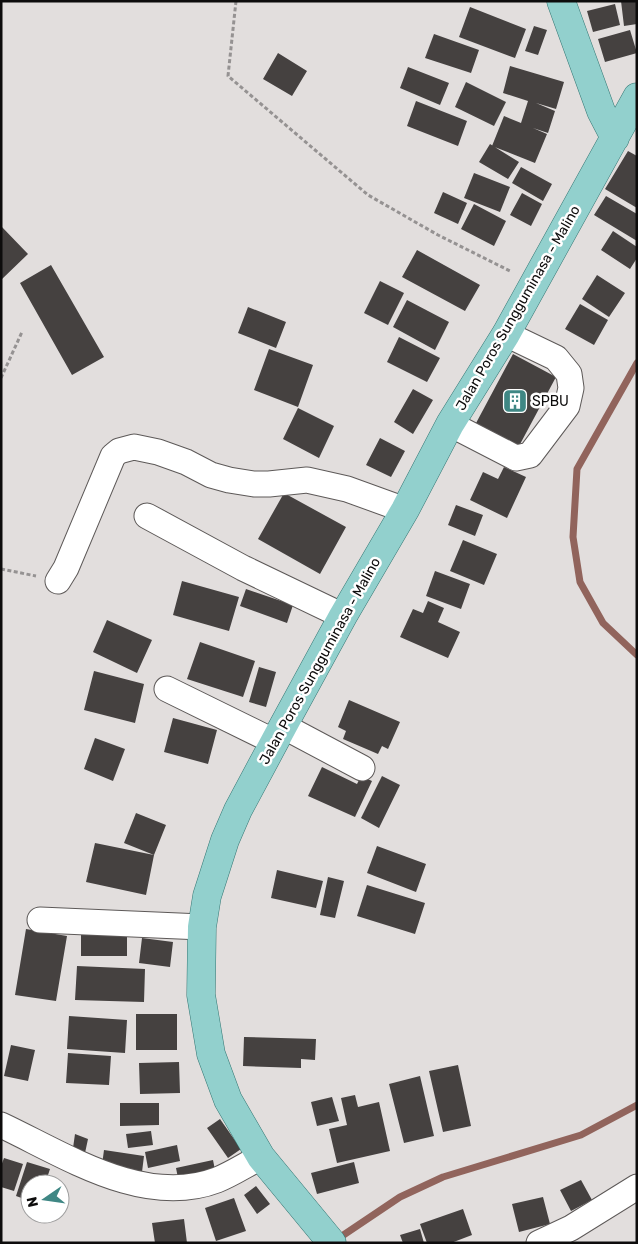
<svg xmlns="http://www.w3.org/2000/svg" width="638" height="1244" font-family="Rubik,sans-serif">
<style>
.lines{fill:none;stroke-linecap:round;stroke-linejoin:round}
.stream{stroke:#91645c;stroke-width:7}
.building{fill:#454140}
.minor-casing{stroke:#5d5958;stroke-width:27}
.major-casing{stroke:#357774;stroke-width:29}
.path{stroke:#959292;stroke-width:3;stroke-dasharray:4 2.5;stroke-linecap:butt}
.minor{stroke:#fff;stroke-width:25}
.major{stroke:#92d0cd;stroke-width:28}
.labels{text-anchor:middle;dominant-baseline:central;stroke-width:5;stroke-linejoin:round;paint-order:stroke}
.street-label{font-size:14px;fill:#0d0c0c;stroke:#fff}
.poi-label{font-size:14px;fill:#0d0c0c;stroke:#fff;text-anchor:start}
</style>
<rect width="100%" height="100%" fill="#e2dedd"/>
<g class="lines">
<path class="stream" d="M637,363L577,469L573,537L580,582L603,623L637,655
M336,1240L400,1197L443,1177L581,1135L637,1105"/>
</g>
<path class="building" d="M621,1H637V24L624,26Z
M615,4L620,25L593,32L587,11Z
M470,7L526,29L515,58L459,37Z
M534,26L547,30L538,55L525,51Z
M630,30L637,53L605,62L598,39Z
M434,34L479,50L471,73L425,58Z
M278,53L307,71L292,96L263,79Z
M510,66L564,82L556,109L536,103L555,111L548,133L533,128L547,134L535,163L492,146L504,116L521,123L528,101L503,93Z
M408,67L449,83L440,105L400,88Z
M466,82L506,102L494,126L455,107Z
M416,101L467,121L458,146L407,126Z
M490,144L519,162L508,179L479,162Z
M628,151L637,156V208L605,189Z
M521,167L552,184L543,201L512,183Z
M474,173L510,187L500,212L464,198Z
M443,192L467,203L458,224L434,213Z
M522,193L542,204L531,226L510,215Z
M606,196L637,214V241L594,215Z
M474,204L506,221L494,246L461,229Z
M1,226L28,254L1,280Z
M613,231L637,247V258L630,269L601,250Z
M417,250L480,285L465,311L402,277Z
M51,265L104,357L72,375L20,283Z
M597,275L625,293L609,317L582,299Z
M380,281L404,293L388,325L364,313Z
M407,300L449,322L435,350L393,327Z
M580,304L608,320L594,345L565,329Z
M248,307L286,322L276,348L238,333Z
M399,337L440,358L427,382L387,362Z
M269,349L313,365L298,407L254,390Z
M513,354L556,377L518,448L475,425Z
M413,389L433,400L413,434L394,422Z
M298,408L334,426L319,458L283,439Z
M380,438L405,451L391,477L366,465Z
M504,467L526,477L507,518L470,500L483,472L498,479Z
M284,493L346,527L320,574L258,539Z
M456,505L483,515L475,536L448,525Z
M463,540L497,554L484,585L450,571Z
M435,571L470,584L461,609L426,596Z
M182,581L239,597L229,631L173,615Z
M246,589L293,605L287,623L240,606Z
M428,601L444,608L438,622L460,632L448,658L400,637L413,609L423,613Z
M107,620L152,640L137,673L93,652Z
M200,642L255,661L243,697L187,679Z
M259,667L276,672L266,707L249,702Z
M94,671L144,684L135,723L84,710Z
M349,700L400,722L388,749L382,746L378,754L343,739L346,731L338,727Z
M173,718L217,730L208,764L164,752Z
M95,738L125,749L113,781L84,769Z
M322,767L357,784L361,776L372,781L355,817L308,796Z
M382,776L400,785L379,828L361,818Z
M136,813L166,825L154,855L124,843Z
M95,843L154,855L146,895L86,882Z
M377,846L426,864L416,892L367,873Z
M277,870L323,881L316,908L271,898Z
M328,877L344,881L335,918L320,915Z
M367,885L425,903L415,934L357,916Z
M26,929L67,936L56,1001L15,995Z
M81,934H127V956H81Z
M142,938L173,942L170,967L139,963Z
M77,966L145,969L144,1002L75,1000Z
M136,1014H177V1050H136Z
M69,1016L127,1020L125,1053L67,1049Z
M244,1037L316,1039L315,1060L301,1059V1068L243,1066Z
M11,1045L35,1050L28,1081L4,1076Z
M68,1053L111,1056L109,1085L66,1083Z
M179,1062L180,1093L140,1094L139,1063Z
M458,1065L471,1126L443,1132L429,1071Z
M420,1076L434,1136L404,1143L389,1084Z
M355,1095L358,1107L379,1102L390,1151L337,1163L329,1129L347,1125L341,1098Z
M332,1097L339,1121L317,1126L311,1102Z
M120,1103H159V1125L120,1126Z
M220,1119L241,1149L228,1158L207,1128Z
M151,1131L153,1145L128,1148L126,1134Z
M75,1134L88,1139L85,1153L73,1148Z
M177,1145L180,1161L148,1168L145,1152Z
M104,1150L144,1156L142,1172L102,1165Z
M4,1158L23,1164L14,1191L1,1187V1166Z
M213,1160L216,1175L179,1183L176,1168Z
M27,1162L50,1169L45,1184H30V1201L16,1196Z
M354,1162L359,1183L317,1194L311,1173Z
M581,1180L592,1200L571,1211L560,1190Z
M256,1186L270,1204L257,1214L244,1195Z
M543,1197L550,1224L519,1232L512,1204Z
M234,1198L246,1231L216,1241L205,1208Z
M463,1209L472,1235L451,1243H427L420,1224Z
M184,1219L187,1243H155L152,1223Z
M420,1229L424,1243H403L400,1235Z"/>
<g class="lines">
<defs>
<path id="minor" d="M450,424L512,456L516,458L530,455L567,406L571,388L569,374L556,358L506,334
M147,516L243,568L343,616
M58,581L66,568L113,456L119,451L134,447L158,452L186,462L211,475L229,480L254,484H269L307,480L347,489L405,510
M167,689L275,742
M283,726L362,768
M40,920L202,927
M1,1125C65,1155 144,1208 217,1180C232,1174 247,1164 261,1157
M539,1243L571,1228L637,1187"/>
<path id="major" d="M561,1L601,111L615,138
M332,1243L261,1157L228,1100L211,1054L201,995L202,927L207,896L225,840L238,810L283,726L343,616L405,510L450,424L506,334L637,97"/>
</defs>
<use href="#minor" class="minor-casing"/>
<use href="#major" class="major-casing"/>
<path class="path" d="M236,1L228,76L368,195L438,235L512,272
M1,378L22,332
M1,569L36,576"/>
<use href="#minor" class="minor"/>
<use href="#major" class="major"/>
</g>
<defs>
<symbol id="building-square" viewBox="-11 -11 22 22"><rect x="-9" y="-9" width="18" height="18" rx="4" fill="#3f8784" stroke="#fff"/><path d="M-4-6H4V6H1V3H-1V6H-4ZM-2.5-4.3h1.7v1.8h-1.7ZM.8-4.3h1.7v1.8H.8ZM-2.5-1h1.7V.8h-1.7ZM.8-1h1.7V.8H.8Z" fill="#fff"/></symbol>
</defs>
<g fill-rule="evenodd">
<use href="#building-square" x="501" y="387" width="28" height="28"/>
</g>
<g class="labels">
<g class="street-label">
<text transform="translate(518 308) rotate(-60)">Jalan Poros Sungguminasa - Malino</text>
<text transform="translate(320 661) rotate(-61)">Jalan Poros Sungguminasa - Malino</text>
</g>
<g class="poi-label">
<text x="532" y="401">SPBU</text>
</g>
</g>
<rect width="638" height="1244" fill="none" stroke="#0d0c0c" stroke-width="5"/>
<g transform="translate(45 1199) rotate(257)"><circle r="24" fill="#ffffff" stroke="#9e9e9e"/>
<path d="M0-4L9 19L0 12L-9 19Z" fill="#3f8784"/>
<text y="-8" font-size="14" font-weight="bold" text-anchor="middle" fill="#0d0c0c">N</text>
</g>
</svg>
